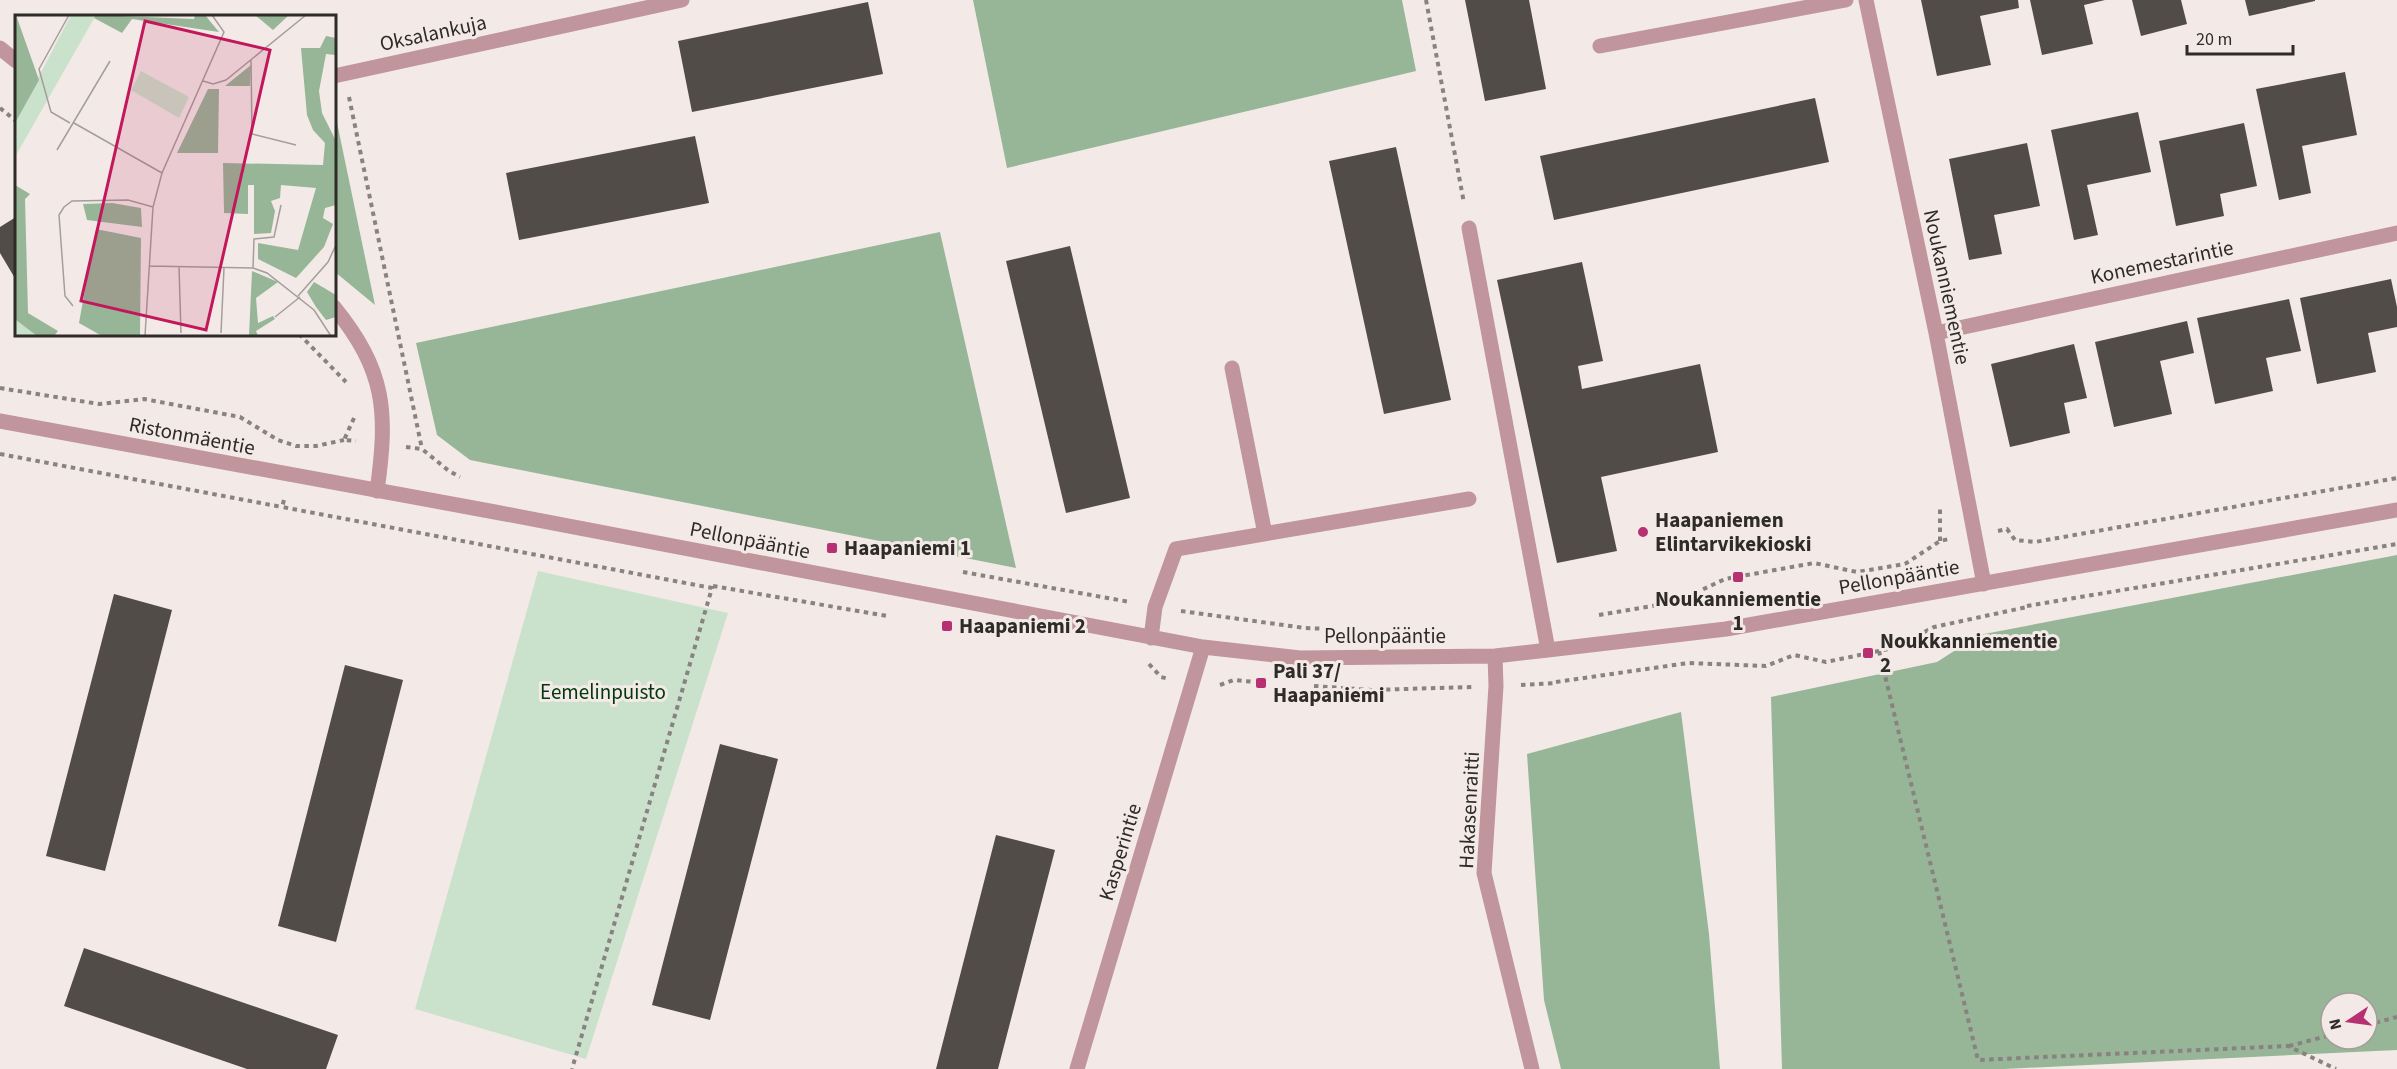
<svg xmlns="http://www.w3.org/2000/svg" width="2397" height="1069" font-family="'Source Sans 3',sans-serif">
<style>
.green{fill:#cae2cb}
.forest{fill:#96b697;fill-rule:evenodd}
.building{fill:#514c47}
.lines{fill:none;stroke-linecap:round;stroke-linejoin:round}
.path{stroke:#888280;stroke-width:4;stroke-dasharray:4.5 4.5;stroke-linecap:butt}
.minor{stroke:#c0959c;stroke-width:15}
.poi-dot{fill:#b73072;stroke:#f3eae7;stroke-width:2}
.labels{text-anchor:middle;dominant-baseline:central;stroke-width:6;stroke-linejoin:round;paint-order:stroke}
.street-label{font-size:21px;fill:#2e2b29;stroke:#f3eae7}
.poi-label{font-size:21px;font-weight:bold;fill:#2e2b29;stroke:#f3eae7;text-anchor:start}
.park-label{font-size:21px;fill:#02360c;stroke:#f3eae7}
.inset-road{fill:none;stroke:#a49e9b;stroke-width:1.5}
.view{fill:#c2185b;fill-opacity:0.15;stroke:#c2185b;stroke-width:3}
.inset-edge{fill:none;stroke:#2e2b29;stroke-width:3}
</style>
<rect width="100%" height="100%" fill="#f3eae7"/>
<path class="green" d="M538,571L728,613L586,1059L415,1009Z"/>
<path class="forest" d="M973,0H1402L1416,71L1007,168Z
M334,113H335L375,305L335,272Z
M940,232L1016,568L470,460L437,435L416,343Z
M2397,555V1050L2004,1069H1782L1771,697L1937,662L1979,635ZM2331,1003H2367V1039H2331Z
M1681,712L1709,934L1720,1069H1561L1544,1000L1527,754Z"/>
<path class="building" d="M1465,0H1529L1546,89L1485,101Z
M1921,0H2018L2019,8L1980,16L1991,65L1937,76Z
M2030,0H2105L2084,5L2093,44L2042,55Z
M2132,0H2181L2187,24L2141,36Z
M2245,0H2315V1L2249,16Z
M868,2L883,74L692,112L678,41Z
M2345,72L2357,135L2302,146L2311,193L2279,200L2256,89Z
M1815,98L1829,162L1554,220L1540,156Z
M2138,112L2151,172L2087,185L2098,235L2074,240L2051,130Z
M2244,123L2257,186L2220,194L2224,216L2176,226L2159,141Z
M695,136L709,203L519,240L506,173Z
M2027,143L2040,206L1994,215L2002,254L1969,260L1949,159Z
M1396,147L1451,400L1384,414L1329,161Z
M16,217V280L0,253V227Z
M1070,246L1130,498L1066,513L1006,261Z
M1582,262L1603,361L1578,366L1582,389L1700,364L1718,452L1601,477L1617,551L1557,563L1497,280Z
M2391,279L2397,307V327L2368,333L2376,372L2317,384L2300,298Z
M2289,299L2301,351L2266,358L2273,391L2215,404L2197,318Z
M2187,321L2194,353L2160,361L2172,414L2114,427L2095,342Z
M2074,344L2087,398L2064,403L2070,433L2010,447L1991,364Z
M114,594L172,610L105,871L46,856Z
M345,665L403,680L336,942L278,926Z
M720,744L778,759L710,1020L652,1005Z
M996,835L1055,850L998,1069H936Z
M84,948L338,1035L326,1069H247L64,1006Z"/>
<g class="lines">
<path class="path" d="M1426,0L1464,203
M349,97L422,449
M0,108L16,121
M299,334L346,382
M0,388L99,404L144,399L240,417L278,440L296,446H316L344,440
M354,418L344,440L356,441
M406,447L422,449L449,471L460,477
M0,454L282,507
M284,500L282,507L712,588L572,1069
M1998,531L2007,529L2015,540L2035,542L2397,478
M1940,541V508
M963,572L1130,602
M713,586L887,616
M2027,606L2397,544
M1181,611L1305,628L1329,629
M1599,615L1676,602L1725,579L1814,563L1857,572L1905,564L1940,541L1949,539
M1879,651L1978,1060L2288,1046L2336,1069
M1149,664L1161,677L1169,679
M1556,682L1688,663L1766,666L1794,655L1826,662L1893,648L1934,627L2027,607
M1220,685L1234,680L1265,683
M1521,685L1556,683
M1314,686L1371,690L1472,687
M2367,1025L2397,1017
M2289,1046L2331,1035"/>
<path class="minor" d="M1866,0L1936,333L1984,584
M1600,46L1846,0
M0,48L16,61
M334,76L682,0
M1469,228L1548,650
M334,307C386,371 388,412 377,491
M1936,333L2397,233
M1232,368L1265,534
M0,421L495,512L1203,647L1300,658L1495,656L1548,650L1726,629L2397,510
M1151,638L1155,607L1176,549L1469,499
M1495,656L1496,686L1484,873L1532,1069
M1077,1069L1203,647"/>
</g>
<g class="poi-dot">
<circle cx="1643" cy="532" r="6"/>
<rect x="826" y="542" width="12" height="12" rx="3"/>
<rect x="1732" y="571" width="12" height="12" rx="3"/>
<rect x="941" y="620" width="12" height="12" rx="3"/>
<rect x="1862" y="647" width="12" height="12" rx="3"/>
<rect x="1255" y="677" width="12" height="12" rx="3"/>
</g>
<g class="labels">
<g class="street-label">
<text transform="translate(433 33) rotate(-12)">Oksalankuja</text>
<text transform="translate(2162 262) rotate(-12)">Konemestarintie</text>
<text transform="translate(1947 287) rotate(78)">Noukanniementie</text>
<text transform="translate(192 436) rotate(11)">Ristonmäentie</text>
<text transform="translate(750 540) rotate(11)">Pellonpääntie</text>
<text transform="translate(1899 577) rotate(-10)">Pellonpääntie</text>
<text x="1385" y="636">Pellonpääntie</text>
<text transform="translate(1469 810) rotate(-87)">Hakasenraitti</text>
<text transform="translate(1120 852) rotate(-73)">Kasperintie</text>
</g>
<g class="poi-label">
<text x="1655" y="520">Haapaniemen<tspan x="1655" dy="24">Elintarvikekioski</tspan></text>
<text x="844" y="548">Haapaniemi 1</text>
<text x="1738" y="599" text-anchor="middle">Noukanniementie<tspan x="1738" dy="24">1</tspan></text>
<text x="959" y="626">Haapaniemi 2</text>
<text x="1880" y="641">Noukkanniementie<tspan x="1880" dy="24">2</tspan></text>
<text x="1273" y="671">Pali 37/<tspan x="1273" dy="24">Haapaniemi</tspan></text>
</g>
<g class="park-label">
<text x="603" y="692">Eemelinpuisto</text>
</g>
</g>
<g transform="translate(15 15)">
<rect width="321" height="321" fill="#f3eae7"/>
<path d="M56,0H81L0,142V107ZM126,56L174,82L164,103L116,75ZM0,296L1,305L22,321H0Z" fill="#cae2cb"/>
<path d="M1,0L24,65L0,108V0ZM81,0L179,4L180,0H190L204,17L117,4L107,18L79,3ZM240,0H274L258,15ZM311,21L321,23V40L311,39L304,76L307,98L321,126V190L310,193L308,203L318,209L309,232L281,263L243,244V228L283,235L301,173L266,170L265,183L256,186L260,196L256,218L239,219V170H233V199L209,198L208,148L308,150L310,128L298,115L292,100L286,33H305ZM236,50L235,71H210ZM193,74H204L203,138H162ZM0,170L15,179L10,184L13,298L43,316L39,321H22L1,305ZM97,188L126,193L127,212L72,205L68,189ZM81,214L126,223L125,321H87L64,308ZM237,256L263,267L241,283L243,308L258,301L260,304L241,316L243,321H234ZM299,267L321,280V302L311,305L301,292L292,277Z" fill="#96b697"/>
<path class="inset-road" d="M54,0L24,54L36,97L55,108M236,45L237,119L281,130M188,66L198,69L211,65L291,0M59,108L147,158M42,135L95,46M134,251L238,253L252,258L299,295L316,321M164,252L166,318M238,253L239,224L259,222L266,190M283,281L313,247L321,230M58,291L50,281L44,200L49,192L57,186L113,185L138,192M260,302L285,282M206,318L209,253M130,321L138,192L147,158L209,17L197,0"/>
<path class="view" d="M130,6L255,35L191,315L66,286Z"/>
<rect width="321" height="321" class="inset-edge"/>
</g>
<g transform="translate(2349 1021) rotate(257)"><circle r="28" fill="#f3eae7" stroke="#a49e9b" stroke-width="1.5"/>
<path d="M0-4.5L10 22L0 15L-10 22Z" fill="#b73072"/>
<text y="-9" font-size="16" font-weight="bold" text-anchor="middle" fill="#2e2b29">N</text>
</g>
<path d="M2187 45v9h106v-9" fill="none" stroke="#2e2b29" stroke-width="3"/>
<text x="2196" y="45" font-size="18" fill="#2e2b29" stroke="#f3eae7" stroke-width="4.5" paint-order="stroke">20 m</text>
</svg>
